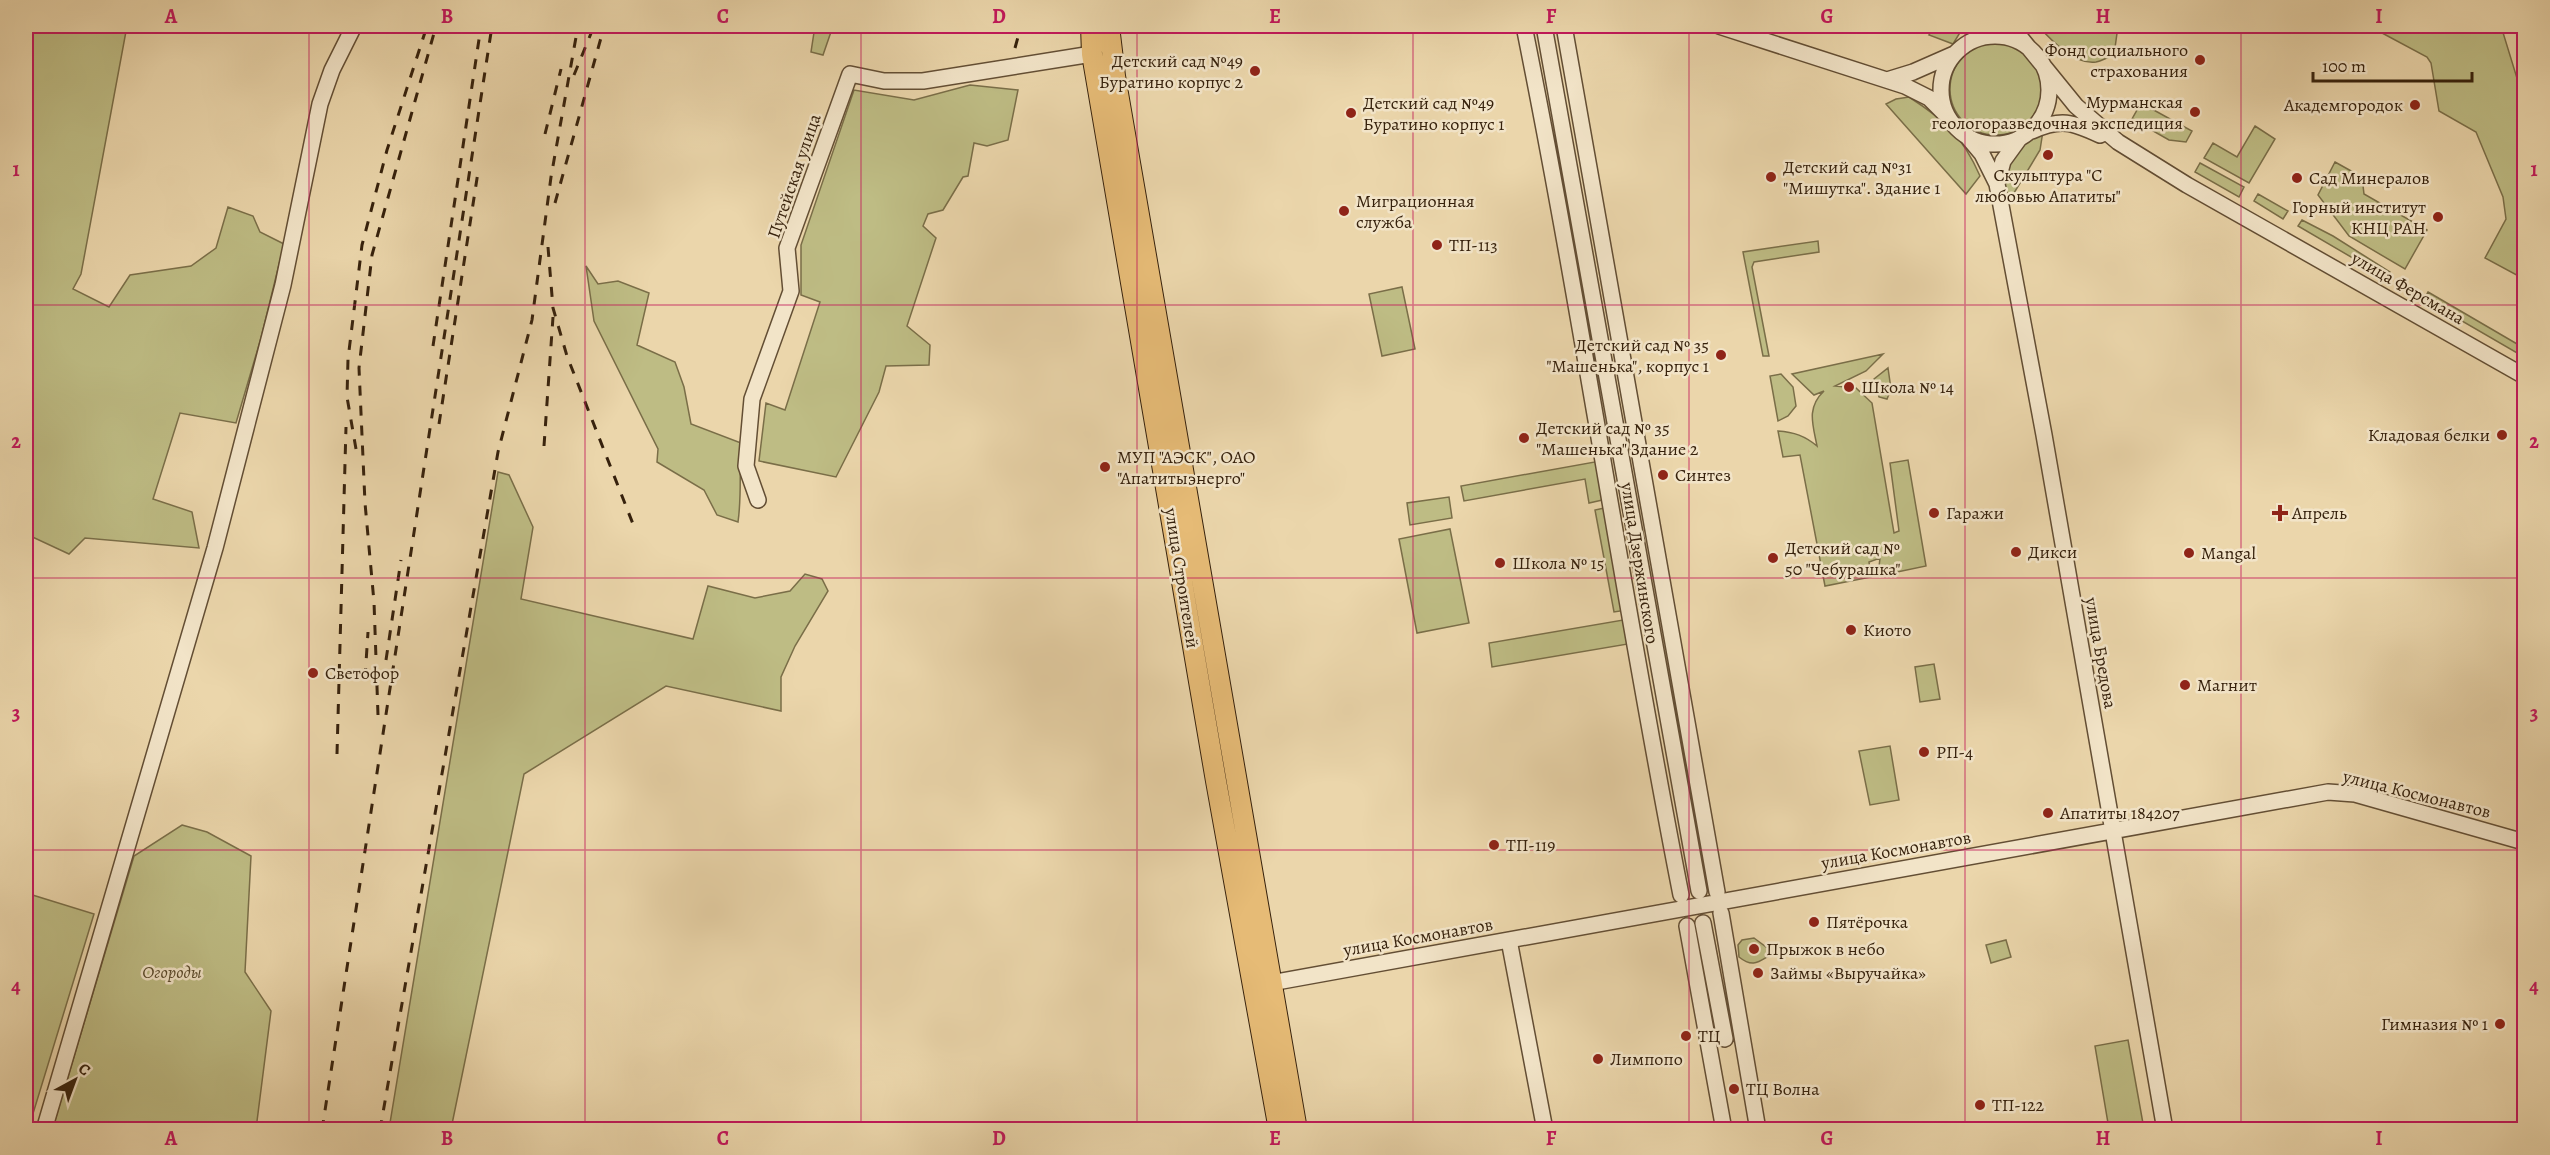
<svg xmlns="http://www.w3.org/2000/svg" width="2550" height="1155" font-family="Alegreya,serif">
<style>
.green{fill:#bebc84;stroke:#7a6e48;stroke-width:1.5}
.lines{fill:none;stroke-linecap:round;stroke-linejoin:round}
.minor-casing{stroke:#634e34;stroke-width:18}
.major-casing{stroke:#36210c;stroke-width:22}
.minor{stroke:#f2e4c8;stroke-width:15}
.major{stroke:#e6bb76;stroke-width:20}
.rail{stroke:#36210c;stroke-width:3;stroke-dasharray:10 10;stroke-linecap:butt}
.grid{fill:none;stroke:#c2185b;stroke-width:1.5;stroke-opacity:0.55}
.poi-dot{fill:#8f2418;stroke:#f2e4c8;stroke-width:2}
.labels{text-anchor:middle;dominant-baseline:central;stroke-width:5;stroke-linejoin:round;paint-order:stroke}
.poi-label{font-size:18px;fill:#36210c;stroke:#f2e4c8;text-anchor:start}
.street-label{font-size:18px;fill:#36210c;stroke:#f2e4c8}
.park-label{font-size:18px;font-style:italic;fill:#58482a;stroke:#f2e4c8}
.neatline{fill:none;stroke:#c2185b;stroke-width:2}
.grid-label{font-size:20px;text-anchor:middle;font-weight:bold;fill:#c2185b}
</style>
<rect width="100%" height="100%" fill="#ebd6ab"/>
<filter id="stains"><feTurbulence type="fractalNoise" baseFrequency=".00333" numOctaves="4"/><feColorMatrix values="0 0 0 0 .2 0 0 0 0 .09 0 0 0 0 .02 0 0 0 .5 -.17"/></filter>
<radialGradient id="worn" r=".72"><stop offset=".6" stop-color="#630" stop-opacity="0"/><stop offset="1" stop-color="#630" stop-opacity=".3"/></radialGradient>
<path class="green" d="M26,26H127L81,274L73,289L109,307L130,275L191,266L216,248L228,207L253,216L260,232L284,244L261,338L236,423L180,413L153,499L192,512L199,548L85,538L69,554L26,534Z
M815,26H833L823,55L811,52Z
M1936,26H1964L1953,44L1929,35Z
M2038,26H2118L2114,55C2108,57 2102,61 2096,62C2074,65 2051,40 2038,26Z
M2369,26H2501L2524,101V279L2485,258L2506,219L2503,197L2476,132L2439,111L2431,63L2427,57Z
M1950 89a46 46 0 1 1 92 0a46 46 0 1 1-92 0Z
M970,85L1018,90L1008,140L987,146L974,143L968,176L963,177L943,210L928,214L923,226L936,238L907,326L930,345L929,365L886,366L879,392L836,477L759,461L766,403L785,410L820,302L801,295V245L854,90L914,100Z
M1909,97C1945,120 1963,137 1980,176L1966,194L1886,104L1896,99Z
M2141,103L2192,131L2186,142L2169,140L2132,119Z
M2255,126L2275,139L2249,183L2204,158L2213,143L2237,157Z
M2043,131L2040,150L2011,198H2003L2006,165L2027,141Z
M2335,162L2362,177L2364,194L2427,230L2405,269L2349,236L2318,195Z
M2200,163L2244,187L2239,197L2195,172Z
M2258,194L2288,211L2283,219L2254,201Z
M2302,220L2333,236L2390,272L2387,278L2298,226Z
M1818,241L1819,252L1754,262L1752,267L1769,356H1763L1743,252Z
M586,266L598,284L618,281L649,293L637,345L675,362L684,387L691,424L741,443C739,470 742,494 738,522L717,515L704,490L657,462L658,449L594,321Z
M1402,287L1415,349L1382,356L1369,294Z
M2428,292L2524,348V357L2424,299Z
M1883,354L1866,371L1835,386L1856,388L1872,403L1894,533L1899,531L1890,463L1908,460L1926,566L1878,576L1880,558L1869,562L1871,577L1825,586L1800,455L1783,457L1778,431C1794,432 1805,436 1817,446C1813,425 1806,408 1824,391L1814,395L1792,374Z
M1888,368L1891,389L1887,399L1879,397L1874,379Z
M1781,374L1793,387L1796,406L1788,416L1778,421L1770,376Z
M1600,461L1607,499L1589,503L1585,479L1464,501L1461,486Z
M498,472L509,475L533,527L521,599L693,639L708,586L755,598L790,591L805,574L822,579L828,591L795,646L781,677V711L666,686L524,774L451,1129H389Z
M1449,497L1452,518L1410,525L1407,503Z
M1609,507L1627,610L1614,612L1595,510Z
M1450,529L1469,623L1417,633L1399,539Z
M1623,620L1628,644L1492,667L1489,643Z
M1934,664L1940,699L1920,702L1915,667Z
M1890,746L1899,800L1870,805L1859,751Z
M182,825L207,832L251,856L245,972L271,1011L256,1129L52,1130L134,856Z
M26,893L94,914L28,1130L26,1129Z
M1754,938L1774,953C1759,961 1754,969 1739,957L1738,945L1742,940Z
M2006,940L2011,957L1991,963L1986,945Z
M2128,1040L2144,1129H2109L2095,1046Z"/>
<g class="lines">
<defs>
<path id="minor" d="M1524,26C1582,314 1624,606 1681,895
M1544,26L1699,891
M1564,26L1717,892
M1719,26L1905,86L1929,98L1944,113
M2011,26L2076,106L2118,142L2187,185L2524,376
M1941 90a54 54 0 1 1 108 0a54 54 0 1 1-108 0Z
M1887,80L1913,72L1954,54
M1961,129L1982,154L1997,184L2044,435L2165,1130
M2032,131C2061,118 2072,122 2100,135
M1997,184L2003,161L2019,139
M758,500L746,466L752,399L791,291L787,248L850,74L884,81H923L1092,54
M1721,913L1758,1130
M1703,923L1725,1039
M1687,926L1724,1130
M1509,940L1545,1130
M1271,983L2328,792L2355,794L2524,842
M44,1130L215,548L283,285L320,104L332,70L354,26"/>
<path id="major" d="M1091,26L1092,54L1216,781L1279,1130
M1109,26L1115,76L1297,1130"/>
</defs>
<use href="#minor" class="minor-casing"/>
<use href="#major" class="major-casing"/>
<use href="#minor" class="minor"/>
<use href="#major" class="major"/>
<path class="rail" d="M1015,48L1021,26
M574,75L594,26
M545,134L561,69
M555,203L604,27
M548,247L553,308L567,356L633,524
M433,346L481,26
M439,424L478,172
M544,446L553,317
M356,449L347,397L348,359L362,245L387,150L427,26
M386,660L401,560
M365,678L368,632
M378,715L374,602L365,503L359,368L372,255L436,26
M337,754L346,427
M322,1130L492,26
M380,1130L498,452L532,320L551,177L578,26"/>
</g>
<path class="grid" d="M309,26V1130M585,26V1130M861,26V1130M1137,26V1130M1413,26V1130M1689,26V1130M1965,26V1130M2241,26V1130M26,305H2524M26,578H2524M26,850H2524"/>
<g class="poi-dot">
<circle cx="2200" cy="60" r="6"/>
<circle cx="1255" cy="71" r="6"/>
<circle cx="2415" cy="105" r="6"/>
<circle cx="2195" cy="112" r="6"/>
<circle cx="1351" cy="113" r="6"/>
<circle cx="2048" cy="155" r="6"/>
<circle cx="1771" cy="177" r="6"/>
<circle cx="2297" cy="178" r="6"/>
<circle cx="1344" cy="211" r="6"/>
<circle cx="2438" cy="217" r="6"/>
<circle cx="1437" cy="245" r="6"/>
<circle cx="1721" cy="355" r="6"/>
<circle cx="1849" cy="387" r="6"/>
<circle cx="2502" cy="435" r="6"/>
<circle cx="1524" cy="438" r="6"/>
<circle cx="1105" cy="467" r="6"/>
<circle cx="1663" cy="475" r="6"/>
<circle cx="1934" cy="513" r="6"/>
<path d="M2277 504h6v6h6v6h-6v6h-6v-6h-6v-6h6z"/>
<circle cx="2016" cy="552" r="6"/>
<circle cx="2189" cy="553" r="6"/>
<circle cx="1773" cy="558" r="6"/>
<circle cx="1500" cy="563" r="6"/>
<circle cx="1851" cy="630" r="6"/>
<circle cx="313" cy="673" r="6"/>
<circle cx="2185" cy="685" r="6"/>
<circle cx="1924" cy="752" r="6"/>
<circle cx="2048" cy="813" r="6"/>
<circle cx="1494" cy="845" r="6"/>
<circle cx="1814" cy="922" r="6"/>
<circle cx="1754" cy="949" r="6"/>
<circle cx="1758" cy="973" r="6"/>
<circle cx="2500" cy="1024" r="6"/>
<circle cx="1686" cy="1036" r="6"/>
<circle cx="1598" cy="1059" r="6"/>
<circle cx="1734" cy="1089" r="6"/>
<circle cx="1980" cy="1105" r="6"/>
</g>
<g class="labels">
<g class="poi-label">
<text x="2188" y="50" text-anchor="end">Фонд социального<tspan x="2188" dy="21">страхования</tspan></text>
<text x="1243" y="61" text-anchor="end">Детский сад №49<tspan x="1243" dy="21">Буратино корпус 2</tspan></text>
<text x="2183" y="102" text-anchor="end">Мурманская<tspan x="2183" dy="21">геологоразведочная экспедиция</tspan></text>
<text x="1363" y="103">Детский сад №49<tspan x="1363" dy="21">Буратино корпус 1</tspan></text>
<text x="2403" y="105" text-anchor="end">Академгородок</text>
<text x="1783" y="167">Детский сад №31<tspan x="1783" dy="21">"Мишутка". Здание 1</tspan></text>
<text x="2048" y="175" text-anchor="middle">Скульптура "С<tspan x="2048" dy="21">любовью Апатиты"</tspan></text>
<text x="2309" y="178">Сад Минералов</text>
<text x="1356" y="201">Миграционная<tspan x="1356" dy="21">служба</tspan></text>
<text x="2426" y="207" text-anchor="end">Горный институт<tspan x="2426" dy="21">КНЦ РАН</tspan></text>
<text x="1449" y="245">ТП-113</text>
<text x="1709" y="345" text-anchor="end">Детский сад № 35<tspan x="1709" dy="21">"Машенька", корпус 1</tspan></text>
<text x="1861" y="387">Школа № 14</text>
<text x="1536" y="428">Детский сад № 35<tspan x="1536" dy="21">"Машенька" Здание 2</tspan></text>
<text x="2490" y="435" text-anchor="end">Кладовая белки</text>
<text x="1117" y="457">МУП "АЭСК", ОАО<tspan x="1117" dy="21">"Апатитыэнерго"</tspan></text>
<text x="1675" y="475">Синтез</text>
<text x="1946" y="513">Гаражи</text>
<text x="2292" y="513">Апрель</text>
<text x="1785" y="548">Детский сад №<tspan x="1785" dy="21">50 "Чебурашка"</tspan></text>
<text x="2028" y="552">Дикси</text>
<text x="2201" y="553">Mangal</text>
<text x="1512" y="563">Школа № 15</text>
<text x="1863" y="630">Киото</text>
<text x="325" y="673">Светофор</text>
<text x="2197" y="685">Магнит</text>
<text x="1936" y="752">РП-4</text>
<text x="2060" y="813">Апатиты 184207</text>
<text x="1506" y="845">ТП-119</text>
<text x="1826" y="922">Пятёрочка</text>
<text x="1766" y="949">Прыжок в небо</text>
<text x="1770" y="973">Займы «Выручайка»</text>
<text x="2488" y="1024" text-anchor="end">Гимназия № 1</text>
<text x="1698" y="1036">ТЦ</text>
<text x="1610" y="1059">Лимпопо</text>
<text x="1746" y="1089">ТЦ Волна</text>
<text x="1992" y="1105">ТП-122</text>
</g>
<g class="street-label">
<text transform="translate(794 176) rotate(-71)">Путейская улица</text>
<text transform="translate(2408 288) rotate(30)">улица Ферсмана</text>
<text transform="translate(1640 563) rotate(81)">улица Дзержинского</text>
<text transform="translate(1182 578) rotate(81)">улица Строителей</text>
<text transform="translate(2101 653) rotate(80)">улица Бредова</text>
<text transform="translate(2417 794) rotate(14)">улица Космонавтов</text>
<text transform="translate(1896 850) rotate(-10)">улица Космонавтов</text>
<text transform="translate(1418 937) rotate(-10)">улица Космонавтов</text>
</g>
<g class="park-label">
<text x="172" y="972">Огороды</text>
</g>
</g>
<rect width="2550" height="1155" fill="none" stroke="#ebd6ab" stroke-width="66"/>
<g transform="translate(75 1080) rotate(41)" stroke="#f2e4c8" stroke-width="4.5" paint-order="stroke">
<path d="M0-4.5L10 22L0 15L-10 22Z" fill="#36210c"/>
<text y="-9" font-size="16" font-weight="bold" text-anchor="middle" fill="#36210c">С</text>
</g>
<path d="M2313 72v9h159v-9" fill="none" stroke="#36210c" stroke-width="3"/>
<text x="2322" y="72" font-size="18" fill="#36210c" stroke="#f2e4c8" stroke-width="4.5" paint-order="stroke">100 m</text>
<rect x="33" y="33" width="2484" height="1089" class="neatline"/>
<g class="grid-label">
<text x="171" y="23">A</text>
<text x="447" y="23">B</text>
<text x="723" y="23">C</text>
<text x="999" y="23">D</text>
<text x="1275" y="23">E</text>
<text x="1551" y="23">F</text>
<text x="1827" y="23">G</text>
<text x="2103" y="23">H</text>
<text x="2379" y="23">I</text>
<text x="16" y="176">1</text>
<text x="2534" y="176">1</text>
<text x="16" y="448">2</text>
<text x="2534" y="448">2</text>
<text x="16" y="720">3</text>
<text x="2534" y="720">3</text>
<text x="16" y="993">4</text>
<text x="2534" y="993">4</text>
<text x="171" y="1145">A</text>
<text x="447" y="1145">B</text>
<text x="723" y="1145">C</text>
<text x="999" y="1145">D</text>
<text x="1275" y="1145">E</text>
<text x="1551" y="1145">F</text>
<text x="1827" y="1145">G</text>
<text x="2103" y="1145">H</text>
<text x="2379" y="1145">I</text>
</g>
<rect width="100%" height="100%" filter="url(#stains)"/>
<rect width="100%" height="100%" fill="url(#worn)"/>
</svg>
